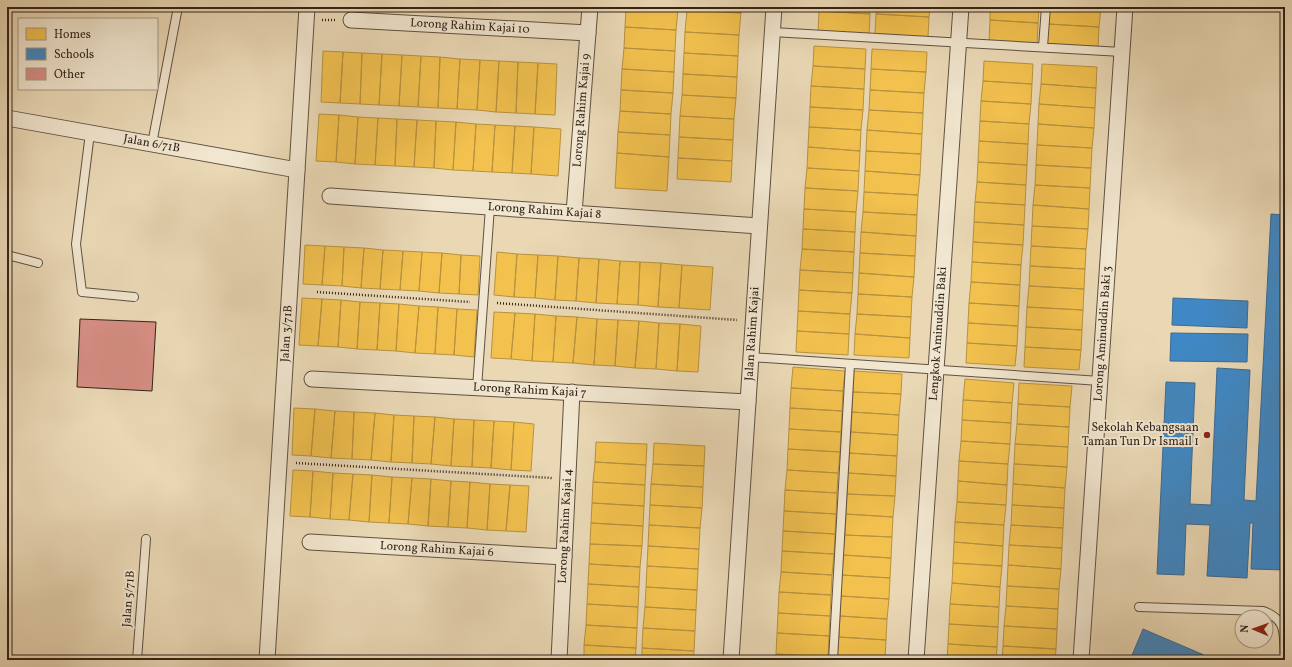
<svg xmlns="http://www.w3.org/2000/svg" width="1292" height="667" font-family="Vollkorn,serif">
<style>
.homes{fill:#f2c14e;stroke:#b8923f}
.schools{fill:#3f88c5;stroke:#3b6a92}
.building{fill:#d68e84;stroke:#32241b}
.lines{fill:none;stroke-linecap:round;stroke-linejoin:round}
.service-casing{stroke:#605142;stroke-width:10}
.minor-casing{stroke:#605142;stroke-width:17}
.path{stroke:#32241b;stroke-width:2.5;stroke-dasharray:1 2;stroke-linecap:butt}
.service{stroke:#f1e6cf;stroke-width:8}
.minor{stroke:#f1e6cf;stroke-width:15}
.poi-dot{fill:#8f2418;stroke:#f1e6cf;stroke-width:1.5}
.labels{text-anchor:middle;dominant-baseline:central;stroke-width:4;stroke-linejoin:round;paint-order:stroke}
.street-label{font-size:12px;fill:#32241b;stroke:#f1e6cf}
.poi-label{font-size:12px;fill:#32241b;stroke:#f1e6cf;text-anchor:end}
</style>
<rect width="100%" height="100%" fill="#ead8b5"/>
<filter id="stains"><feTurbulence type="fractalNoise" baseFrequency=".005" numOctaves="4"/><feColorMatrix values="0 0 0 0 .2 0 0 0 0 .09 0 0 0 0 .02 0 0 0 .5 -.17"/></filter>
<radialGradient id="worn" r=".72"><stop offset=".6" stop-color="#630" stop-opacity="0"/><stop offset="1" stop-color="#630" stop-opacity=".3"/></radialGradient>
<path class="homes" d="M626,7L678,9L676,30L625,27Z
M642,7H678V9Z
M687,7H741V13L687,10Z
M819,7H870V14L819,11Z
M877,7H930L929,17L876,14Z
M990,7H1039L1038,23L990,20Z
M1049,7H1101L1099,27L1048,24Z
M687,10L741,13L739,35L685,32Z
M819,11L870,14L869,35L818,32Z
M876,14L929,17L928,37L875,34Z
M990,20L1038,23L1037,44L989,41Z
M1048,24L1099,27L1098,48L1047,45Z
M625,27L676,30L675,51L624,48Z
M685,32L739,35L738,56L684,53Z
M814,46L866,49L865,69L813,66Z
M624,48L675,51L674,72L622,69Z
M872,49L927,52L926,72L871,69Z
M323,51L343,52L340,103L321,102Z
M343,52L362,53L360,104L340,103Z
M362,53L382,54L379,105L360,104Z
M684,53L738,56L737,77L683,74Z
M382,54L402,55L399,106L379,105Z
M402,55L421,56L418,107L399,106Z
M421,56L440,57L438,108L418,107Z
M440,57L460,59L457,109L438,108Z
M460,59L480,60L477,110L457,109Z
M480,60L499,61L496,112L477,110Z
M499,61L518,62L516,113L496,112Z
M984,61L1033,64L1032,84L983,81Z
M518,62L538,63L535,114L516,113Z
M538,63L557,64L555,115L535,114Z
M1042,64L1097,67L1096,88L1041,84Z
M813,66L865,69L864,89L811,86Z
M622,69L674,72L673,93L621,90Z
M871,69L926,72L924,93L870,90Z
M683,74L737,77L736,98L682,95Z
M983,81L1032,84L1031,104L981,101Z
M1041,84L1096,88L1095,108L1039,104Z
M811,86L864,89L863,110L810,107Z
M621,90L673,93L671,114L620,111Z
M870,90L924,93L923,113L869,110Z
M682,95L736,98L734,119L680,116Z
M981,101L1031,104L1029,124L980,121Z
M1039,104L1095,108L1094,128L1038,124Z
M810,107L863,110L861,130L809,127Z
M869,110L923,113L922,134L867,130Z
M620,111L671,114L670,135L618,132Z
M319,114L339,115L336,162L316,161Z
M339,115L358,117L355,164L336,162Z
M680,116L734,119L733,140L679,137Z
M358,117L378,118L375,165L355,164Z
M378,118L397,119L395,166L375,165Z
M397,119L417,120L414,167L395,166Z
M417,120L436,121L434,168L414,167Z
M436,121L456,122L453,170L434,168Z
M980,121L1029,124L1028,144L979,141Z
M456,122L476,124L473,171L453,170Z
M476,124L495,125L492,172L473,171Z
M1038,124L1094,128L1092,148L1037,145Z
M495,125L515,126L512,173L492,172Z
M515,126L534,127L531,174L512,173Z
M534,127L561,129L558,176L531,174Z
M809,127L861,130L860,151L808,147Z
M867,130L922,134L921,154L866,151Z
M618,132L670,135L669,157L617,153Z
M679,137L733,140L732,161L678,158Z
M979,141L1028,144L1027,165L978,162Z
M1037,145L1092,148L1091,168L1036,165Z
M808,147L860,151L859,171L807,168Z
M866,151L921,154L920,175L865,171Z
M617,153L669,157L667,191L615,188Z
M678,158L732,161L731,182L677,179Z
M978,162L1027,165L1026,185L977,182Z
M1036,165L1091,168L1090,188L1035,185Z
M807,168L859,171L858,191L805,188Z
M865,171L920,175L918,195L864,192Z
M977,182L1026,185L1025,205L975,202Z
M1035,185L1090,188L1089,209L1033,205Z
M805,188L858,191L856,212L804,209Z
M864,192L918,195L917,215L863,212Z
M975,202L1025,205L1024,225L974,222Z
M1033,205L1089,209L1088,229L1032,226Z
M804,209L856,212L855,232L803,229Z
M863,212L917,215L916,236L861,232Z
M974,222L1024,225L1023,245L973,242Z
M1032,226L1088,229L1086,249L1031,246Z
M803,229L855,232L854,252L802,249Z
M861,232L916,236L915,256L860,253Z
M973,242L1023,245L1021,265L972,262Z
M305,245L325,246L322,285L303,284Z
M325,246L344,247L342,286L322,285Z
M1031,246L1086,249L1085,269L1030,266Z
M344,247L364,248L361,288L342,286Z
M364,248L383,250L380,289L361,288Z
M802,249L854,252L853,273L800,270Z
M383,250L403,251L400,290L380,289Z
M403,251L422,252L419,291L400,290Z
M422,252L442,253L439,293L419,291Z
M497,252L517,254L514,297L494,295Z
M442,253L461,255L459,294L439,293Z
M860,253L915,256L914,277L859,273Z
M517,254L538,255L535,298L514,297Z
M461,255L480,256L478,295L459,294Z
M538,255L558,256L555,300L535,298Z
M558,256L579,258L576,301L555,300Z
M579,258L599,259L596,303L576,301Z
M599,259L620,261L617,304L596,303Z
M620,261L640,262L638,305L617,304Z
M640,262L661,263L658,307L638,305Z
M972,262L1021,265L1020,285L971,282Z
M661,263L682,265L679,308L658,307Z
M682,265L713,267L710,310L679,308Z
M1030,266L1085,269L1084,289L1029,286Z
M800,270L853,273L852,293L799,290Z
M859,273L914,277L912,297L858,294Z
M971,282L1020,285L1019,306L969,303Z
M1029,286L1084,289L1083,310L1027,307Z
M799,290L852,293L850,314L798,311Z
M858,294L912,297L911,317L857,314Z
M302,298L322,299L318,346L299,345Z
M322,299L341,300L338,347L318,346Z
M341,300L360,302L357,349L338,347Z
M360,302L380,303L377,350L357,349Z
M380,303L399,304L396,351L377,350Z
M969,303L1019,306L1018,326L968,323Z
M399,304L419,306L415,353L396,351Z
M419,306L438,307L435,354L415,353Z
M438,307L457,309L454,355L435,354Z
M1027,307L1083,310L1082,330L1026,327Z
M457,309L477,310L474,357L454,355Z
M798,311L850,314L849,334L797,331Z
M494,312L515,313L511,359L491,358Z
M515,313L535,314L532,361L511,359Z
M535,314L556,316L553,362L532,361Z
M857,314L911,317L910,338L855,334Z
M556,316L577,317L573,363L553,362Z
M577,317L597,319L594,365L573,363Z
M597,319L618,320L615,366L594,365Z
M618,320L639,321L635,368L615,366Z
M639,321L659,323L656,369L635,368Z
M659,323L680,324L677,371L656,369Z
M968,323L1018,326L1017,346L967,343Z
M680,324L701,326L698,372L677,371Z
M1026,327L1082,330L1081,350L1025,347Z
M797,331L849,334L848,355L796,352Z
M855,334L910,338L909,358L854,355Z
M967,343L1017,346L1015,366L966,363Z
M1025,347L1081,350L1079,370L1024,367Z
M793,367L845,371L843,391L791,388Z
M854,371L902,374L901,394L853,392Z
M965,379L1014,383L1012,403L963,400Z
M1019,383L1072,386L1070,407L1018,404Z
M791,388L843,391L842,411L790,408Z
M853,392L901,394L899,415L852,412Z
M963,400L1012,403L1011,423L962,420Z
M1018,404L1070,407L1069,427L1017,424Z
M294,408L315,409L311,456L292,455Z
M790,408L842,411L841,432L789,429Z
M315,409L335,411L331,458L311,456Z
M335,411L354,412L352,459L331,458Z
M354,412L375,413L371,460L352,459Z
M852,412L899,415L898,435L851,432Z
M375,413L394,415L391,462L371,460Z
M394,415L414,416L412,463L391,462Z
M414,416L435,417L431,464L412,463Z
M435,417L454,419L451,466L431,464Z
M454,419L474,420L472,467L451,466Z
M474,420L494,421L491,468L472,467Z
M962,420L1011,423L1010,444L961,441Z
M494,421L514,422L511,470L491,468Z
M514,422L534,424L531,471L511,470Z
M1017,424L1069,427L1068,447L1015,444Z
M789,429L841,432L840,452L788,449Z
M851,432L898,435L897,456L849,453Z
M961,441L1010,444L1008,464L959,461Z
M596,442L647,444L646,465L595,462Z
M654,443L705,446L704,466L653,464Z
M1015,444L1068,447L1067,467L1014,464Z
M788,449L840,452L838,473L787,470Z
M849,453L897,456L896,476L848,473Z
M959,461L1008,464L1007,485L958,481Z
M595,462L646,465L645,485L593,482Z
M653,464L704,466L703,487L651,484Z
M1014,464L1067,467L1065,488L1013,484Z
M293,470L313,471L310,517L290,516Z
M787,470L838,473L837,493L785,490Z
M313,471L333,473L330,519L310,517Z
M333,473L353,474L349,520L330,519Z
M848,473L896,476L895,496L847,494Z
M353,474L372,475L369,522L349,520Z
M372,475L392,477L389,523L369,522Z
M392,477L412,478L408,524L389,523Z
M412,478L431,479L428,526L408,524Z
M431,479L451,481L448,527L428,526Z
M451,481L470,482L467,528L448,527Z
M958,481L1007,485L1006,505L957,502Z
M470,482L490,484L487,530L467,528Z
M593,482L645,485L644,506L592,503Z
M490,484L510,485L506,531L487,530Z
M651,484L703,487L702,508L650,505Z
M1013,484L1065,488L1064,508L1012,505Z
M510,485L529,486L526,532L506,531Z
M785,490L837,493L836,514L784,511Z
M847,494L895,496L893,517L846,514Z
M957,502L1006,505L1004,525L955,522Z
M592,503L644,506L643,526L591,523Z
M650,505L702,508L700,528L649,525Z
M1012,505L1064,508L1063,528L1011,525Z
M784,511L836,514L835,534L783,531Z
M846,514L893,517L892,537L845,535Z
M955,522L1004,525L1003,546L954,542Z
M591,523L643,526L642,546L590,544Z
M649,525L700,528L699,549L648,546Z
M1011,525L1063,528L1062,548L1009,545Z
M783,531L835,534L834,554L782,551Z
M845,535L892,537L891,558L843,555Z
M954,542L1003,546L1002,566L953,563Z
M590,544L642,546L640,567L589,564Z
M1009,545L1062,548L1061,569L1008,565Z
M648,546L699,549L698,569L647,566Z
M782,551L834,554L832,575L781,572Z
M843,555L891,558L890,578L842,575Z
M953,563L1002,566L1000,587L952,583Z
M589,564L640,567L639,587L588,584Z
M1008,565L1061,569L1059,589L1007,586Z
M647,566L698,569L697,590L646,587Z
M781,572L832,575L831,595L779,592Z
M842,575L890,578L889,599L841,596Z
M952,583L1000,587L999,607L950,604Z
M588,584L639,587L638,607L587,604Z
M1007,586L1059,589L1058,609L1006,606Z
M646,587L697,590L696,610L645,607Z
M779,592L831,595L830,616L778,613Z
M841,596L889,599L887,619L840,616Z
M587,604L638,607L637,628L586,625Z
M950,604L999,607L998,627L949,624Z
M1006,606L1058,609L1057,629L1004,626Z
M645,607L696,610L695,631L643,628Z
M778,613L830,616L829,636L777,633Z
M840,616L887,619L886,640L839,637Z
M949,624L998,627L997,647L948,644Z
M586,625L637,628L636,648L584,645Z
M1004,626L1057,629L1056,649L1003,646Z
M643,628L695,631L694,651L642,648Z
M777,633L829,636L828,657L776,654Z
M839,637L886,640L885,660L837,657Z
M948,644L997,647L996,660H947Z
M584,645L636,648L635,660H584Z
M1003,646L1056,649L1055,660H1002Z
M642,648L694,651L693,660H642Z
M776,654L828,657V660H775Z
M837,657L885,660H837Z"/>
<path class="schools" d="M1271,214L1285,215V570L1251,569L1253,523H1250L1247,578L1207,576L1210,525L1186,524L1184,575L1157,574L1166,382L1195,383L1190,504L1211,505L1217,368L1250,370L1244,500L1256,501Z
M1173,298L1248,301L1247,328L1172,325Z
M1171,333L1248,334L1247,362L1170,361Z
M1143,629L1204,655L1202,660H1130Z"/>
<path class="building" d="M80,319L156,322L152,391L77,387Z"/>
<g class="lines">
<defs>
<path id="service" d="M772,32L1122,52
M1043,47L1046,7
M90,133L76,244L82,292L134,297
M152,144L178,7
M7,255L38,263
M751,357L1100,381
M477,388L490,207
M1139,607L1263,611C1288,620 1283,634 1285,657
M137,660L146,539
M833,660L850,364"/>
<g id="minor">
<path id="s1" d="M351,20L588,33"/>
<path id="s2" d="M7,118L297,170"/>
<path id="s3" d="M330,196L759,226"/>
<path id="s4" d="M574,213L590,7"/>
<path id="s5" d="M312,379L748,402"/>
<path id="s6" d="M310,542L564,557"/>
<path id="s7" d="M267,660L307,7"/>
<path id="s8" d="M559,660L572,392"/>
<path id="s9" d="M731,660L774,7"/>
<path id="s10" d="M916,660L961,7"/>
<path id="s11" d="M1081,660L1125,7"/>
</g>
</defs>
<use href="#service" class="service-casing"/>
<use href="#minor" class="minor-casing"/>
<path class="path" d="M322,20H335
M317,292L470,302
M497,303L737,320
M296,463L552,478"/>
<use href="#service" class="service"/>
<use href="#minor" class="minor"/>
</g>
<circle class="poi-dot" cx="1207" cy="435" r="4"/>
<g class="labels">
<g class="street-label">
<text stroke="none"><textPath href="#s1" startOffset="119">Lorong Rahim Kajai 10</textPath></text>
<text stroke="none"><textPath href="#s4" startOffset="103">Lorong Rahim Kajai 9</textPath></text>
<text stroke="none"><textPath href="#s2" startOffset="147">Jalan 6/71B</textPath></text>
<text stroke="none"><textPath href="#s3" startOffset="215">Lorong Rahim Kajai 8</textPath></text>
<text stroke="none"><textPath href="#s7" startOffset="327">Jalan 3/71B</textPath></text>
<text stroke="none"><textPath href="#s9" startOffset="327">Jalan Rahim Kajai</textPath></text>
<text stroke="none"><textPath href="#s10" startOffset="327">Lengkok Aminuddin Baki</textPath></text>
<text stroke="none"><textPath href="#s11" startOffset="327">Lorong Aminuddin Baki 3</textPath></text>
<text stroke="none"><textPath href="#s5" startOffset="218">Lorong Rahim Kajai 7</textPath></text>
<text stroke="none"><textPath href="#s8" startOffset="134">Lorong Rahim Kajai 4</textPath></text>
<text stroke="none"><textPath href="#s6" startOffset="127">Lorong Rahim Kajai 6</textPath></text>
<text transform="translate(129 599) rotate(-86)">Jalan 5/71B</text>
</g>
<g class="poi-label">
<text x="1199" y="428">Sekolah Kebangsaan<tspan x="1199" dy="14">Taman Tun Dr Ismail 1</tspan></text>
</g>
</g>
<rect width="1292" height="667" fill="none" stroke="#ead8b5" stroke-width="24"/>
<rect x="8" y="8" width="1276" height="651" fill="none" stroke="#32241b" stroke-width="2"/>
<rect x="12" y="12" width="1268" height="643" fill="none" stroke="#32241b"/>
<rect x="18" y="18" width="140" height="72" fill="#f1e6cf" stroke="#a59887"/>
<rect x="26" y="28" width="20" height="12" fill="#f2c14e" stroke="#a59887"/>
<text x="54" y="38" font-size="12" fill="#32241b">Homes</text>
<rect x="26" y="48" width="20" height="12" fill="#3f88c5" stroke="#a59887"/>
<text x="54" y="58" font-size="12" fill="#32241b">Schools</text>
<rect x="26" y="68" width="20" height="12" fill="#d68e84" stroke="#a59887"/>
<text x="54" y="78" font-size="12" fill="#32241b">Other</text>
<g transform="translate(1254 629) rotate(272)"><circle r="19" fill="#f1e6cf" stroke="#a59887"/>
<path d="M0-3L7 15L0 10L-7 15Z" fill="#8f2418"/>
<text y="-6" font-size="11" font-weight="bold" text-anchor="middle" fill="#32241b">N</text>
</g>
<rect width="100%" height="100%" filter="url(#stains)"/>
<rect width="100%" height="100%" fill="url(#worn)"/>
</svg>
